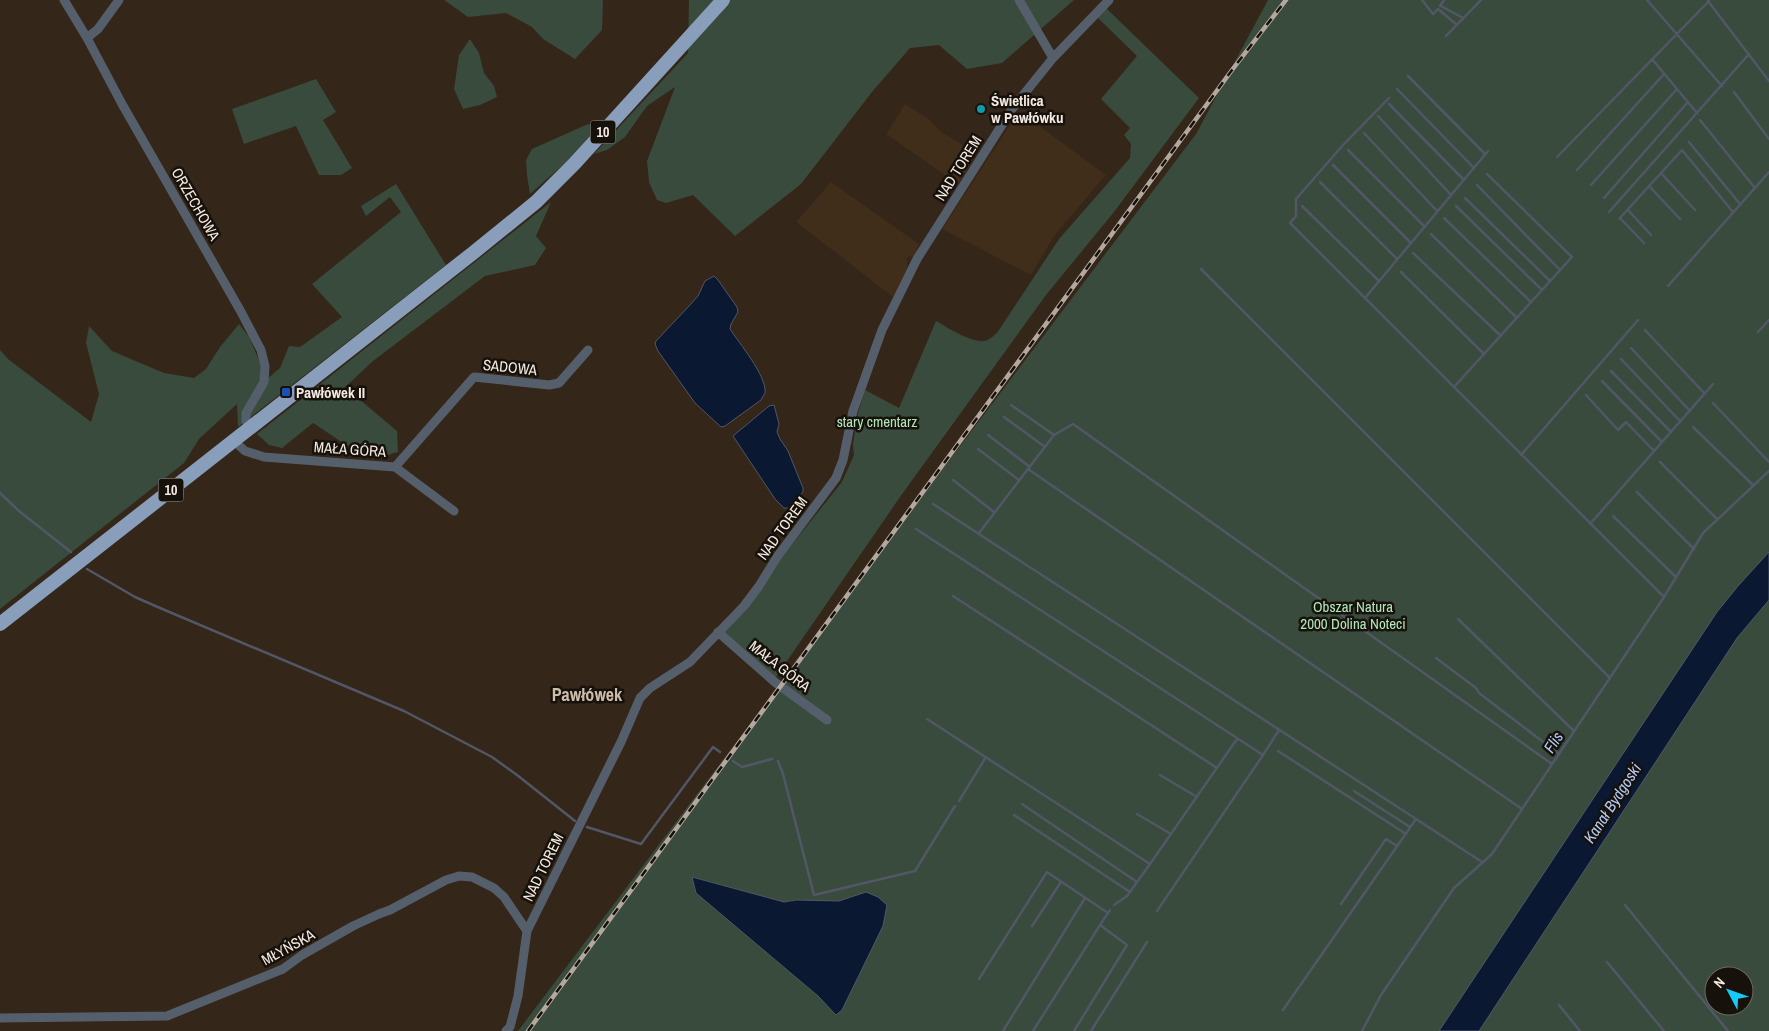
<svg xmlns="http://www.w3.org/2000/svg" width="1769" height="1031" font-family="'Archivo Narrow',sans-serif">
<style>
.built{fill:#402d1a}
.green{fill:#394b3c;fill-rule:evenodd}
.water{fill:#0b1831;stroke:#515766}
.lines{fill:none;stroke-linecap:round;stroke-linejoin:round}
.stream{stroke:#515766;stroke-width:2.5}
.minor{stroke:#555f6c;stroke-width:9}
.trunk{stroke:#889eba;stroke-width:14}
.rail-casing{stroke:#b4a89e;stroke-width:4.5}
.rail{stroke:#17110b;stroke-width:2.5;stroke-dasharray:8;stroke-linecap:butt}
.culture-dot{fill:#0f9aa8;stroke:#17110b;stroke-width:2}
.transit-dot{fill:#1a4fb4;stroke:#17110b;stroke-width:2}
.labels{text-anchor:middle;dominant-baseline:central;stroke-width:5;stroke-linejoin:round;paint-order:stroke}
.shield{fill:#17110b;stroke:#b2a9a2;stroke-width:1}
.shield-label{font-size:14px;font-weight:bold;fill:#f4eae2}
.poi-label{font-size:15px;font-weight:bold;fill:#f4eae2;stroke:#17110b;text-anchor:start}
.street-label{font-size:15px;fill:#f4eae2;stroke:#17110b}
.park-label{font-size:15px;fill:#b1e7ba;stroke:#17110b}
.water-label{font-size:16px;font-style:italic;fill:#b6cdf9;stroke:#17110b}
.quarter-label{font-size:18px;font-weight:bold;fill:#cebcab;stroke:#17110b}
</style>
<rect width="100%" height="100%" fill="#342619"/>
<path class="built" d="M905,104L930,120L940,131L977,154L958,184L886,134Z
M1019,111L1106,175L1054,236L1031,275L942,229Z
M831,182L919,244L915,256L907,257V269L893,297L796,222Z"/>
<path class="green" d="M444,0H603L602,30L575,59L543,39L532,27L506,13L468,17Z
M689,0H1074L1002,63L967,69L939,45L910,48L872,92L801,184L735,236L693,195L666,203L657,200L649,182L647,161L675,87L647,106L625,137L607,150L594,154L688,53Z
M1268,0H1769V1031H518L1196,134ZM1714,976H1744V1006H1714Z
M1106,8L1199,98L1114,212L1046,295L900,497L776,677L723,631L842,482L854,455L853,444L858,413L865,390L899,408L936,321C946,327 977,346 987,340C991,339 994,335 997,333L1059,239L1130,158L1131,144L1124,135L1130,128L1101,99L1137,56L1097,17Z
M470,39L479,53L484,73L494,86L497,97L480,105L463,109L454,89L459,55Z
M316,79L336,112L323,120L352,168L341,175H319L296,126L244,144L232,109Z
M588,124L597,127L573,156L530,194L527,175L526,160L532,149Z
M396,184L446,265L238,427L237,404L199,439L184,463L0,609V350L8,359L91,422L99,394L86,343L89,326L112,351L164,373L194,378L206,369L220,347L239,324L249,337L261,365L260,385L280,368L289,346L300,347L342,317L312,284L401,212L390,197L366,216L361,206Z
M551,202L536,236L546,248L535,265L485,276L373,361L341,391L347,389L397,431L398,452C393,453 387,456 382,456C357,457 333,435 313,423L282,448L269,445L257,434Z"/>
<path class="water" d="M714,276L718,280L737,307L738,312L731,324L730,329C739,343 767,376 765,393C764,394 762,398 761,400L725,426L721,427L695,403L658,351L655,344L656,341L690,305L698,296L705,281Z
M774,405L779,424L777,432L780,439L788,451L803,488V492L788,508H784L775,499L733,436L769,406Z
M1769,552V600L1737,638L1479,1031H1439L1717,612L1738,586Z
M692,877L784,902L796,900L839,901L866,892L878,897L887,905L883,926L842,1010L836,1015L818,996L696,893Z"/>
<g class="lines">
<path class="stream" d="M1422,0L1433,14L1438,9L1457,25
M1647,0L1722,86
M1708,1L1769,81
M1440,6L1444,0
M1441,6L1463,18
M1446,36L1481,0
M1652,59L1697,113
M1408,76L1485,154
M1397,89L1474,168
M1734,92L1769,139
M1389,98L1343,145L1296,199V216L1290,223L1664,597
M1389,104L1463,179
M1378,116L1451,195
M1700,120L1755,188
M1364,133L1437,211
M1689,142L1740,204
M1348,150L1425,227
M1557,157L1709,1
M1333,165L1411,243
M1577,170L1664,74
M1661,173L1695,210
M1320,182L1397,259
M1477,185L1560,270
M1591,185L1677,89
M1649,186L1680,219
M1465,198L1550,281
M1604,198L1688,102
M1302,206L1379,281
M1456,206L1542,290
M1628,210L1651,235
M1609,212L1749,54
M1444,218L1531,302
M1620,218L1644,243
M1619,219L1682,150L1733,212
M1431,234L1517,318
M1413,253L1501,336
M1201,269L1610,678
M1401,272L1484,354
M1668,286L1769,172
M1365,298L1488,151
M1645,330L1705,394
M1758,332L1769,320
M1631,348L1690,411
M1621,359L1680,421
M1611,371L1671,432
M1602,381L1662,442
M1454,387L1572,257L1487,174
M1586,395L1618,430L1626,422L1654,451
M1713,403L1769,462
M1011,405L1054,435
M1004,417L1045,447
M1693,427L1753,485
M988,435L1030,467
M978,449L1019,480
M1521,455L1638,320
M1660,462L1717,519
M1028,469L1522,809
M953,480L994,512
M1637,492L1694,549
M0,493L19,511L71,552
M933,504L1482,862
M1613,516L1676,577
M1590,524L1713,384
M916,529L1263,755L1279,730
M979,533L1054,435L1073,424L1552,764
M87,569L135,597L160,608L404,711L492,757L517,775L575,821
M953,596L1217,768
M1458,619L1574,731
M1436,658L1476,688L1479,693L1559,754
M927,719L1150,864L1237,739
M1278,751L1406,834
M733,761L742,767L772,759
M778,761L783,774L814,895L915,871L955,806
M1160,775L1197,797
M1354,791L1410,827
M959,801L986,757
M1022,804L1137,882
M1137,814L1171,834
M1014,815L1130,892
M587,827L641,844L713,747L720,752
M1341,904L1386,839L1397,846
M1114,905L1127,896L1150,864
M1625,905L1728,1031
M1157,911L1263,755
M1032,926L1061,882
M1607,962L1664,1031
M979,979L1047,872L1108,913
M1559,1005L1580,1031
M1283,1010L1416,819
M1003,1031L1085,898
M1033,1031L1100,925
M1074,1031L1127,945L1100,925L1110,910
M1091,1031L1147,942
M1362,1031L1381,995L1454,888L1492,854L1664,597L1703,533L1769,471"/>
<path class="minor" d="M64,0L87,38L122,104L240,310L261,350L265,366L264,382L246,413V421L250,427
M1019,0L1053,58
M87,38L98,29L119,0
M234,441L245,451L264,457L395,467L454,511
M395,467L474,377L549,385L559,383L588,350
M718,632L776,683L827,720
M0,1018L167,1016L283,969L302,955L353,926L379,914L390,910L446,880L459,876L472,877L494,888L504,897L527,931
M506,1031L510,1027L518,996L527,931L621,742L640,698L650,688L690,662L744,606L759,586L777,557L836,478L843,460L853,411L882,330L917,259L1012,109L1053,58L1109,0"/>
<path class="trunk" d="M0,624L473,253L536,202L575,163L723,0"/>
<defs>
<path id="rail" d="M528,1031L1232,70L1286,0"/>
</defs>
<use href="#rail" class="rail-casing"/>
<use href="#rail" class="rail"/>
</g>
<circle class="culture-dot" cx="981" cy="109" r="5"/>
<rect class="transit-dot" x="281" y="387" width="10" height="10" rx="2.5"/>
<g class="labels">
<g class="shield">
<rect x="590.5" y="120.5" width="25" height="23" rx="4"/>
<rect x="158.5" y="478.5" width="25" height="23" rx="4"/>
</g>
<g class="shield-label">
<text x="603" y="132">10</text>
<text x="171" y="490">10</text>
</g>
<g class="poi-label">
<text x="991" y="100">Świetlica<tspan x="991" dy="17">w Pawłówku</tspan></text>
<text x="296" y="392">Pawłówek II</text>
</g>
<g class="street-label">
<text transform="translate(958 168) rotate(-58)">NAD TOREM</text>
<text transform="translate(196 204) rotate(60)">ORZECHOWA</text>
<text transform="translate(510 367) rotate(6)">SADOWA</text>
<text transform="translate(350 449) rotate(4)">MAŁA GÓRA</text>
<text transform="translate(782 528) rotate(-54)">NAD TOREM</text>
<text transform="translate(780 666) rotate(38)">MAŁA GÓRA</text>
<text transform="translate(543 867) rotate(-64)">NAD TOREM</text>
<text transform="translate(288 947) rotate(-29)">MŁYŃSKA</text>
</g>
<g class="park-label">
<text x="877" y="421">stary cmentarz</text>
<text x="1353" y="606">Obszar Natura<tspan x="1353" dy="17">2000 Dolina Noteci</tspan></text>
</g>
<g class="water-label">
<text transform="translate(1553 742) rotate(-57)">Flis</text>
<text transform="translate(1612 803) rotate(-57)">Kanał Bydgoski</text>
</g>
<g class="quarter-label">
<text x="587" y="694">Pawłówek</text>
</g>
</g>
<g transform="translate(1729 991) rotate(311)"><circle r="24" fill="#17110b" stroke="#6f6861"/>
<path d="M0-4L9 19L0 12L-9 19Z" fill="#17cafb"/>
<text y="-8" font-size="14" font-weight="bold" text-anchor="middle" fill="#f4eae2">N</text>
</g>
</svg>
